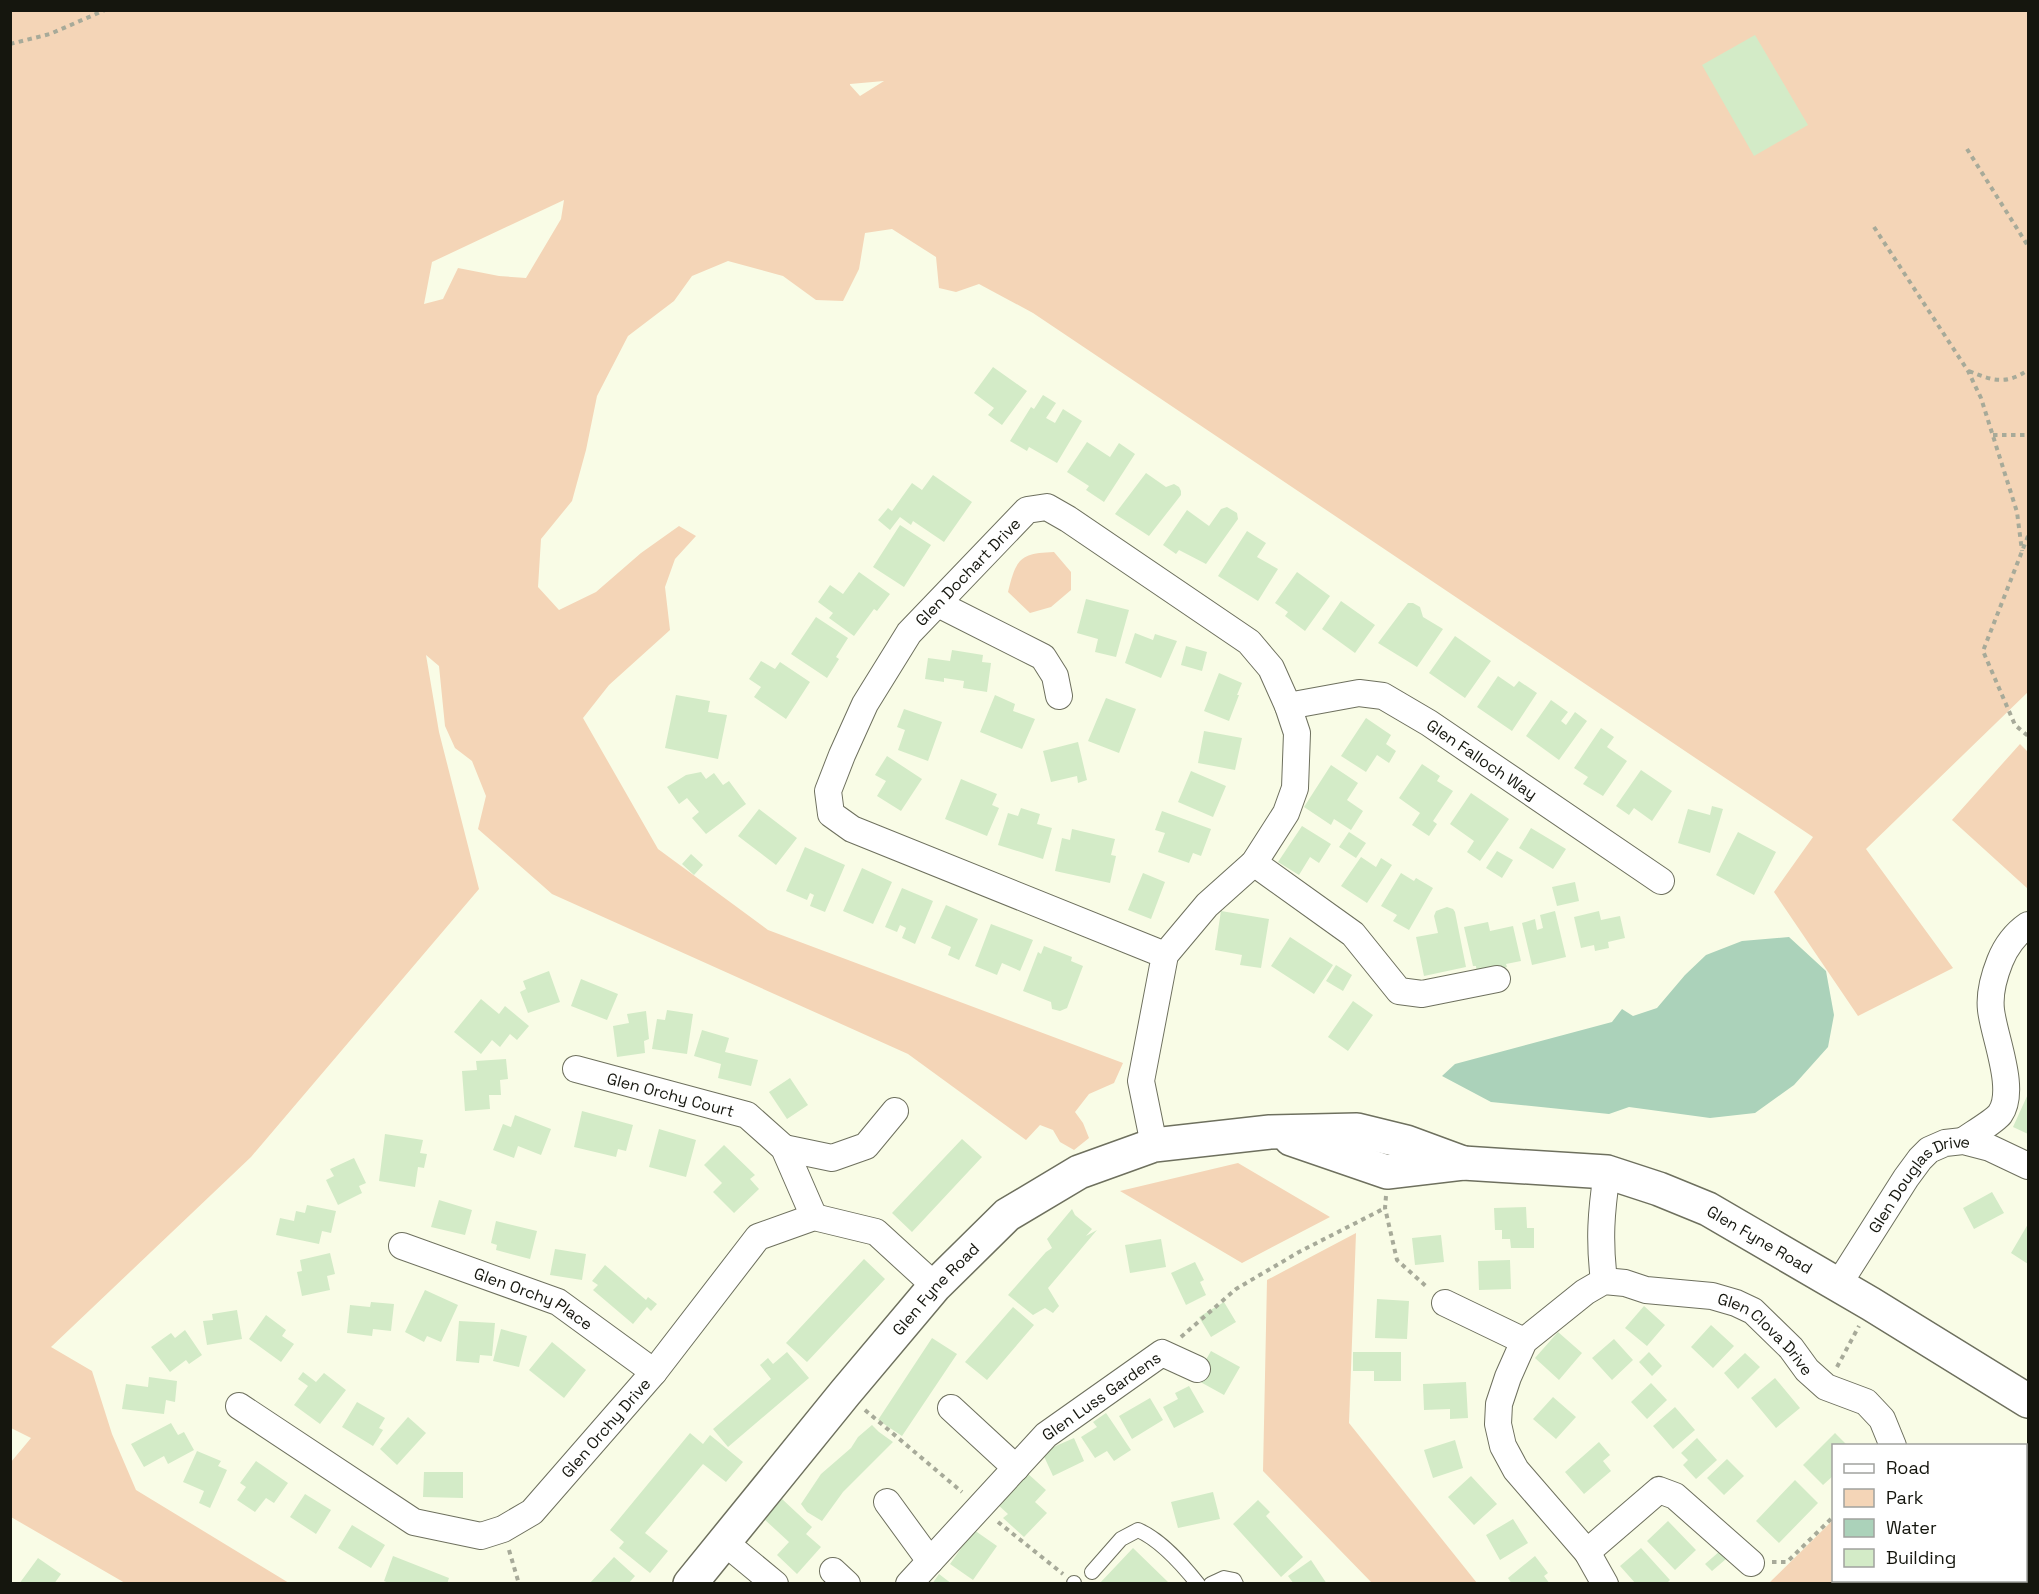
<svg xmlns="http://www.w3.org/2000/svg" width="2039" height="1594" font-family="'Space Grotesk',sans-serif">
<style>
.green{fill:#f4d5b7;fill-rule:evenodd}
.water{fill:#abd2ba}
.building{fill:#d3ebc7}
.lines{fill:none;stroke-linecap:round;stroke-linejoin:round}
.lane-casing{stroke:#6e705e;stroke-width:16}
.street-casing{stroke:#6e705e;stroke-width:28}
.secondary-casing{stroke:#6e705e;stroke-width:36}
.path{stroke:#a7aa99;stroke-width:4;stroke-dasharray:4.5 4.5;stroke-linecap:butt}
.lane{stroke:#fff;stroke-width:14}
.street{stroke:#fff;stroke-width:26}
.secondary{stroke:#fff;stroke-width:33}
.labels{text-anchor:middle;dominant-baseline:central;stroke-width:6;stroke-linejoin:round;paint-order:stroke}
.street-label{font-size:16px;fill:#15160e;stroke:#fff}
</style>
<rect width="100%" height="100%" fill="#f9fce6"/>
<path class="green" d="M11,11H2028V692L1866,849L1953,968L1858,1016L1774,892L1813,837L1033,313L979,284L956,292L939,288L936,257L892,229L865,233L859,269L843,301L816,300L783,276L728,261L692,276L674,301L628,336L597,396L586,450L572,501L541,539L538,587L559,610L596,592L641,553L679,526L696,536L675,559L665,587L670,630L609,685L583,718L658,849L768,930L1123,1063L1114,1083L1089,1094L1075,1112L1083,1123L1089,1138L1074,1150L1060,1142L1053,1130L1040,1125L1026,1140L908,1054L552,894L478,829L486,796L472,761L455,748L445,726L439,666L426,655L439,732L479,889L251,1157L51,1347L92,1371L112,1434L136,1490L289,1583H125L11,1517V1462L31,1438L11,1428ZM884,81L860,96L850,85V84ZM564,200L561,219L526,278L499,276L458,268L443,299L424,304L432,262Z
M1054,552L1071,572V590L1051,607L1030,613L1008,592C1016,560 1019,553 1054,552Z
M2020,744L2028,752V889L1952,820Z
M1238,1163L1330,1217L1242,1263L1120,1191Z
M1356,1233L1349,1423L1477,1583H1372L1263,1471L1267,1280Z
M1833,1520L1834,1580L1869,1581L1868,1584H1768Z"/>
<path class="water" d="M1789,937L1826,971L1834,1015L1828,1047L1794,1085L1755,1113L1710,1118L1629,1107L1609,1114L1491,1102L1442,1076L1455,1064L1612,1022L1622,1009L1633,1016L1657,1008L1685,975L1706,955L1742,941Z"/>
<path class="building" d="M1755,35L1808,125L1754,156L1702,65Z
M993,367L1027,391L1002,425L988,415L994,408L974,393Z
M1043,395L1056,403L1046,418L1055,423L1063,409L1082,421L1057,463L1029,447L1027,451L1010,441L1031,407L1034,409Z
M1087,442L1110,457L1119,443L1135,454L1104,502L1086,490L1089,486L1067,472Z
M1146,473L1166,487L1174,484L1179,487L1181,491V495L1149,536L1115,514Z
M933,475L972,502L944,542L913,521L911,525L900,517L890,530L878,520L888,508L892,511L912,483L922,490Z
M1227,507L1237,513L1238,519L1206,564L1179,550L1176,554L1163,545L1187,510L1209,526L1221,509Z
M900,525L931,545L904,587L873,567Z
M1247,531L1266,543L1257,557L1278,569L1258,601L1218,576Z
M859,572L890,594L877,611L874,609L854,636L829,618L833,613L818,602L830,585L843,594Z
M1297,572L1330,596L1305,631L1285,616L1288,612L1275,603Z
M1086,599L1129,610L1116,657L1095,652L1098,639L1077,633Z
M1341,601L1375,625L1355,653L1322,629Z
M1408,603H1413L1420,607L1423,617L1443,629L1417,667L1378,643Z
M816,617L848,638L836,657L839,659L827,678L791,654Z
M1135,633L1153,640L1155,634L1177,641L1161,678L1125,663Z
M1455,636L1491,661L1465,698L1429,673Z
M1186,646L1207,652L1202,671L1181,665Z
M952,650L983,655L982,662L991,663L987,692L963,688L964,681L944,678V682L925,679L928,658L950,661Z
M761,661L775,669L780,662L810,682L786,719L754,697L761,687L749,679Z
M1219,673L1242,683L1237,695H1239L1229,721L1204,711Z
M1498,676L1514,687L1519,681L1537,693L1512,731L1477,707Z
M676,695L710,701L708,712L727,715L718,759L665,748Z
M995,695L1015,704L1013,711L1035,719L1022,749L980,732Z
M1106,698L1136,709L1119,753L1088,741Z
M1551,700L1568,712L1561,721L1566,725L1575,712L1587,721L1559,760L1526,736Z
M904,709L942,722L928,761L898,750L905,730L897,727Z
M1366,718L1391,735L1386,744L1396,751L1389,763L1377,755L1366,772L1341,756Z
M1601,728L1614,737L1607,747L1627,761L1603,796L1583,784L1588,777L1574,768Z
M1204,731L1242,738L1235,770L1198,763Z
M1078,742L1087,780L1078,783L1077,776L1051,782L1043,751Z
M887,756L922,779L901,811L877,796L886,781L875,775Z
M1422,764L1440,776L1437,781L1453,791L1433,821L1437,824L1429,836L1412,825L1420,813L1399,798Z
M1331,765L1358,783L1347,800L1363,811L1351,830L1334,819L1331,825L1304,807Z
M1641,770L1672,791L1652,821L1634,808L1629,815L1616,806Z
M1191,771L1226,786L1213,817L1178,802Z
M701,772L706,779L714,773L723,785L729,781L746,804L706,834L692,818L699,812L687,798L679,804L667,787L686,775Z
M961,779L997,794L992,805L999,808L987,836L945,819Z
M1471,793L1509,819L1480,861L1467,852L1474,841L1450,824Z
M1712,806L1723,809L1710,853L1678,843L1688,809L1710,815Z
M1021,808L1040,814L1037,824L1052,828L1043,859L998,845L1008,813L1018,816Z
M759,809L797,838L776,865L738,836Z
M1162,811L1211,829L1201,856L1193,853L1189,863L1158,852L1165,833L1155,830Z
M1302,826L1331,844L1319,863L1310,857L1299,875L1278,862Z
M1531,828L1566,849L1553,869L1519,848Z
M1072,829L1115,839L1111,855L1116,856L1110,883L1055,871L1062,838L1070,840Z
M1349,832L1366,843L1356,858L1339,847Z
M1738,832L1776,852L1754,895L1716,875Z
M805,847L845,865L825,912L810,906L814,895L810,893L807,900L786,891Z
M1497,851L1513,860L1502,878L1486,868Z
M691,854L703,865L694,875L682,864Z
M1361,857L1376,867L1381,858L1392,865L1367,903L1341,886Z
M862,868L892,882L873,924L843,911Z
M1143,873L1165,882L1151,919L1128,910Z
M1401,873L1414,881L1416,878L1433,888L1409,930L1393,921L1397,915L1381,906Z
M1575,882L1579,901L1557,906L1552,887Z
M902,888L933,901L915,944L902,938L906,928L900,925L897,932L885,927Z
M946,905L978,919L959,960L948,955L951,947L931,938Z
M1447,907L1453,909L1455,912L1466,967L1424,976L1416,937L1438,933L1434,916L1436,911Z
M1221,911L1269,919L1261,968L1240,965L1242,955L1215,950Z
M1555,911L1566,957L1532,965L1522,923L1535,919L1537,930L1543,928L1540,915Z
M1599,911L1601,920L1620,916L1625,938L1608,942L1609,948L1595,951L1594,945L1581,948L1574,917Z
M1488,922L1490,931L1513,926L1521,961L1506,964L1507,967L1477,974L1476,966H1473L1464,927Z
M991,924L1033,940L1020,971L1002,963L997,975L975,966Z
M1290,937L1333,965L1314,994L1271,966Z
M1044,946L1072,957L1071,961L1083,966L1067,1008L1060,1011L1052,1009L1051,1002L1023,991L1038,952L1041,954Z
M1336,965L1352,975L1343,991L1326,981Z
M549,971L560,1002L528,1013L520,992L526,989L523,981Z
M581,979L618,994L607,1020L571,1006Z
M481,999L499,1014L505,1006L529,1026L517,1040L510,1034L500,1047L492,1040L481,1054L454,1032Z
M1353,1001L1373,1015L1348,1051L1328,1037Z
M667,1010L693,1014L687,1054L652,1049L657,1019L665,1020Z
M646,1011L649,1039L644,1041L645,1053L617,1057L613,1026L629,1023L627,1014Z
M702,1030L729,1038L725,1052L758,1060L751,1086L718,1078L721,1064L694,1056Z
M506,1059L508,1079L500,1080L501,1095H489L490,1109L465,1111L462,1071L477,1070L476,1061Z
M790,1078L808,1105L787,1119L769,1092Z
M2028,1094V1134L2013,1127Z
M582,1111L633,1125L626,1151L618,1149L616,1157L574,1147Z
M515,1115L551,1129L541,1155L518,1146L514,1158L493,1150L503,1124L511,1127Z
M659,1129L696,1140L686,1177L649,1167Z
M385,1134L423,1140L420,1153L427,1154L424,1168L418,1167L415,1187L379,1181Z
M962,1139L982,1157L912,1232L892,1213Z
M724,1145L755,1175L750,1179L759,1189L734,1213L713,1192L722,1183L704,1165Z
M354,1158L366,1183L359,1186L362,1193L338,1205L326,1180L334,1176L330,1169Z
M1992,1192L2004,1213L1974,1229L1963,1208Z
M439,1200L472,1210L465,1235L431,1227Z
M307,1205L336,1211L331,1233L322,1231L319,1244L276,1235L280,1218L294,1221L296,1211L305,1213Z
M1526,1207L1527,1228H1534V1248H1511L1510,1239H1502V1230H1495L1494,1208Z
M1072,1209L1075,1215L1092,1229L1086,1236L1097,1230L1048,1288L1059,1306L1053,1313L1045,1308L1033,1315L1008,1295L1046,1252L1052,1248L1047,1239Z
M496,1221L537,1231L530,1259L496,1250L497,1245L491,1243Z
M2028,1224V1264L2011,1253Z
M1441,1235L1444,1262L1415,1265L1412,1238Z
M1161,1239L1166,1267L1130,1273L1125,1245Z
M555,1249L586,1254L582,1280L550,1275Z
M330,1253L335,1274L327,1276L330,1290L302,1296L297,1272L302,1271L300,1260Z
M864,1259L885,1279L807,1362L786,1343Z
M1510,1260L1511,1289L1479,1290L1478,1261Z
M1195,1262L1204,1280L1200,1282L1206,1295L1186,1305L1171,1273Z
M605,1265L646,1300L648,1297L657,1304L651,1311L647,1307L633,1324L593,1290L598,1285L592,1281Z
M425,1290L458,1305L441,1342L427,1336L424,1342L405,1332Z
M1377,1299L1409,1301L1407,1339L1375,1338Z
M371,1302L394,1304L391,1331L373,1329L372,1336L347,1333L350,1305L370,1307Z
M1224,1302L1236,1322L1211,1337L1199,1317Z
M1644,1306L1665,1325L1647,1346L1625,1328Z
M1013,1307L1034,1325L987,1380L965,1362Z
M237,1310L242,1339L207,1345L203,1321L213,1320L212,1314Z
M266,1315L286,1330L282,1336L294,1344L281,1362L249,1339Z
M459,1321L495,1323L492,1356L480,1355L479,1363L456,1361Z
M1711,1325L1734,1346L1713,1368L1691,1347Z
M501,1329L527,1336L519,1367L493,1361Z
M185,1330L202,1355L189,1364L186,1360L170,1372L151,1347L171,1333L175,1338Z
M1558,1332L1582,1353L1559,1380L1535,1358Z
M932,1338L957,1354L902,1436L878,1420Z
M1614,1339L1633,1360L1612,1380L1592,1358Z
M552,1342L586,1370L564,1398L529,1370Z
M1211,1351L1240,1367L1224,1395L1195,1379Z
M787,1352L809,1378L728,1447L713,1429L771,1379L760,1365L768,1358L773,1364Z
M1353,1352H1401V1381H1374V1371H1353Z
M1649,1352L1662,1366L1652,1376L1639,1362Z
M1745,1353L1760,1367L1738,1389L1724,1373Z
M303,1372L316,1382L324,1373L346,1390L320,1424L294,1405L308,1386L298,1379Z
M149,1377L177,1381L175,1402L166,1400L164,1414L122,1409L126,1384L148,1387Z
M1775,1378L1800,1408L1776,1428L1751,1398Z
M1466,1382L1468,1418L1450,1419V1409L1424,1410L1423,1384Z
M1651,1383L1667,1400L1647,1419L1631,1402Z
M1189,1386L1204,1412L1174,1428L1163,1407L1178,1399L1175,1393Z
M1553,1397L1576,1417L1556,1439L1533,1419Z
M1150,1398L1163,1420L1132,1439L1119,1416Z
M357,1402L385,1418L379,1428L383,1430L373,1446L342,1427Z
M1675,1407L1695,1430L1673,1449L1653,1426Z
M1106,1413L1131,1450L1114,1461L1107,1451L1095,1458L1081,1437L1097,1427L1093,1422Z
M408,1417L426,1433L397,1465L380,1449Z
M171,1423L178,1435L184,1432L194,1450L168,1464L164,1456L144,1467L131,1444Z
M872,1425L879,1432L893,1442L843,1492L822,1521L807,1512L801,1504L821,1474L851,1448L858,1437Z
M690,1433L703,1444L710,1435L743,1462L726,1482L703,1464L645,1533L668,1551L650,1573L619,1548L624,1542L610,1530Z
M1835,1433L1848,1446H1834V1475L1823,1485L1803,1465Z
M1074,1438L1084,1461L1053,1476L1042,1452Z
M1697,1438L1717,1460L1696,1479L1683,1465L1688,1460L1681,1453Z
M1455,1440L1463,1468L1433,1478L1424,1450Z
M1599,1442L1610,1455L1603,1461L1611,1471L1584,1494L1565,1472Z
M197,1451L221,1461L218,1466L227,1470L210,1508L199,1503L204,1491L183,1482Z
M1727,1459L1744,1476L1724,1495L1707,1478Z
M256,1461L288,1483L274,1503L266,1498L255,1512L237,1500L246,1487L240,1483Z
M424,1472H463V1498L423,1497Z
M1026,1472L1046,1490L1035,1502L1047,1513L1024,1537L1003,1518L1008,1514L996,1503Z
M1471,1476L1497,1504L1474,1525L1448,1497Z
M1795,1480L1818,1503L1779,1543L1756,1521Z
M1213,1492L1220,1519L1178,1528L1171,1502Z
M305,1494L331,1510L316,1534L290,1517Z
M782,1499L812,1527L806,1534L821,1547L797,1574L777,1555L789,1542L764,1519Z
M1258,1500L1270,1512L1266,1516L1303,1557L1281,1577L1233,1524Z
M1513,1519L1528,1543L1500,1560L1486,1535Z
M1668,1521L1696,1550L1675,1570L1647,1541Z
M352,1525L385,1545L371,1568L338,1548Z
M974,1530L997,1546L973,1580L950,1564Z
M1133,1548L1168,1582L1166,1584H1099Z
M1641,1548L1670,1580L1666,1584H1636L1620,1566Z
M1720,1551L1726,1559L1712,1571L1705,1564Z
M393,1556L449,1578L447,1584H391L384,1581Z
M1535,1556L1548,1573L1544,1576L1550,1584H1512L1508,1578Z
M614,1557L635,1576L628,1584H589Z
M38,1558L61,1574L54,1584H19Z
M1311,1560L1327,1584H1294L1288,1576Z
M939,1574L952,1584H932Z
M1929,1580H1961L1959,1584H1927Z"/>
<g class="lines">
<defs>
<path id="lane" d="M1092,1572L1121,1539L1138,1530C1161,1540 1182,1564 1198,1584
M1074,1584V1583
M1211,1584L1224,1578L1234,1580L1236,1584"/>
<g id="street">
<path d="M938,604L1043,657L1055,676L1059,696"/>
<path id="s1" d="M1288,706L1359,693L1383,696L1429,723L1661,881"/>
<path d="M1254,863L1353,934L1399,991L1422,994L1497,979"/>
<path id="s2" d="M576,1069L747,1115L784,1148L814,1217"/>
<path d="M1963,1141C1971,1135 1995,1121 2000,1114C2017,1090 1994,1037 1991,1010C1989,993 1994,976 2000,961C2006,946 2015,934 2028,925"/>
<path d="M1154,1145L1141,1081L1165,955L1207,905L1254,863L1286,813L1295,788L1297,733L1288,706L1271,668L1249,642L1068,519L1047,507L1027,510L909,633L865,704L842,755L828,791L831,814L852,829L1165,955"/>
<path d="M784,1148L832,1158L866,1146L895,1111"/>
<path id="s3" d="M402,1246L558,1302L654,1372"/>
<path d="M1604,1281C1599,1240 1601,1213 1607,1172"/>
<path id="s4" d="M1838,1285L1906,1178L1920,1159L1929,1150L1945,1143L1963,1141L1990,1148L2028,1166"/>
<path d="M1445,1303L1524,1341"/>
<path id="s5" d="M239,1406L414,1522L481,1536L503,1529L532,1512L654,1372L758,1237L814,1217L876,1232L935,1286"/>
<path d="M951,1408L1016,1468"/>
<path d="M887,1502L930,1561"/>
<path d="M723,1541L775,1584"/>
<path d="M1587,1552L1659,1490L1675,1496L1751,1563"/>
<path d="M833,1571L847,1584"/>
<path id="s6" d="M909,1584L1046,1435L1162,1353L1197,1369"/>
<path id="s7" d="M1605,1584L1587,1552L1516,1470L1503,1446L1498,1424L1499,1404L1508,1377L1524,1341L1585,1292L1604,1281L1625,1283L1646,1290L1712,1296L1736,1303L1753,1311L1791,1348L1807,1370L1826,1387L1866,1402L1882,1419L1893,1446"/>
<path d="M1881,1584L1882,1580"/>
</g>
<g id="secondary">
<path id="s8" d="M1291,1139L1387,1172L1463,1163L1607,1172L1659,1189L1708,1209L1871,1304L2028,1401"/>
<path id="s9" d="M690,1584L845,1393L935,1286L1007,1215L1079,1172L1154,1145L1270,1132L1357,1130L1406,1142L1463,1163"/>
</g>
</defs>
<use href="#lane" class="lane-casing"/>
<use href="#street" class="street-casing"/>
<use href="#secondary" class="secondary-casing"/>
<path class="path" d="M10,44L50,34L105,10
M1967,149L2028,246
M1874,227L1968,371L1981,398L2017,512L2022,551
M1969,371C1993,381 2006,385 2028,370
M1993,435H2028
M2028,536L1983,651L2015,725L2028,736
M1386,1196L1385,1208L1397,1260L1428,1288
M1181,1337L1236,1289L1299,1252L1385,1208
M1837,1367L1859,1326
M865,1410L962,1492
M998,1522L1063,1574
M509,1550L519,1584
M1772,1562H1787L1834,1516"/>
<use href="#lane" class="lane"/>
<use href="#street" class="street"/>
<use href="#secondary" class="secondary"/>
</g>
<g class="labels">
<g class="street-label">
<text transform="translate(968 572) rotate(-46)">Glen Dochart Drive</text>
<text stroke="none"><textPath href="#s1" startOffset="214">Glen Falloch Way</textPath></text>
<text stroke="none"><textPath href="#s2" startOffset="98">Glen Orchy Court</textPath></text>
<text stroke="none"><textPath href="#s4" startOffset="135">Glen Douglas Drive</textPath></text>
<text stroke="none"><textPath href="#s8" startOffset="490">Glen Fyne Road</textPath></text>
<text stroke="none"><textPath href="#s9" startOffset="384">Glen Fyne Road</textPath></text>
<text stroke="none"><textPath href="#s3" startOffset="142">Glen Orchy Place</textPath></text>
<text stroke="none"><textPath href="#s7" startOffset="560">Glen Clova Drive</textPath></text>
<text stroke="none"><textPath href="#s6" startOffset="270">Glen Luss Gardens</textPath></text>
<text stroke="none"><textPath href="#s5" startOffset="447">Glen Orchy Drive</textPath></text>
</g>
</g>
<rect width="2039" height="1594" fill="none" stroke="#15160e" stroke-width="24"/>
<rect x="1832" y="1444" width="195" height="138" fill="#ffffff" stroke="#a1a29f" stroke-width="1.5"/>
<rect x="1844" y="1464" width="30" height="9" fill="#ffffff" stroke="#a1a29f" stroke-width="1.5"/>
<text x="1886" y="1474" font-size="18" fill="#15160e">Road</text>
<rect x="1844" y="1489" width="30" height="18" fill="#f4d5b7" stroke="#a1a29f" stroke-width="1.5"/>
<text x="1886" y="1504" font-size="18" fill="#15160e">Park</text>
<rect x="1844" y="1519" width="30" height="18" fill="#abd2ba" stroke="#a1a29f" stroke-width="1.5"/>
<text x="1886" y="1534" font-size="18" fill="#15160e">Water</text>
<rect x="1844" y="1549" width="30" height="18" fill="#d3ebc7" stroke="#a1a29f" stroke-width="1.5"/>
<text x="1886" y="1564" font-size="18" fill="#15160e">Building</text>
</svg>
